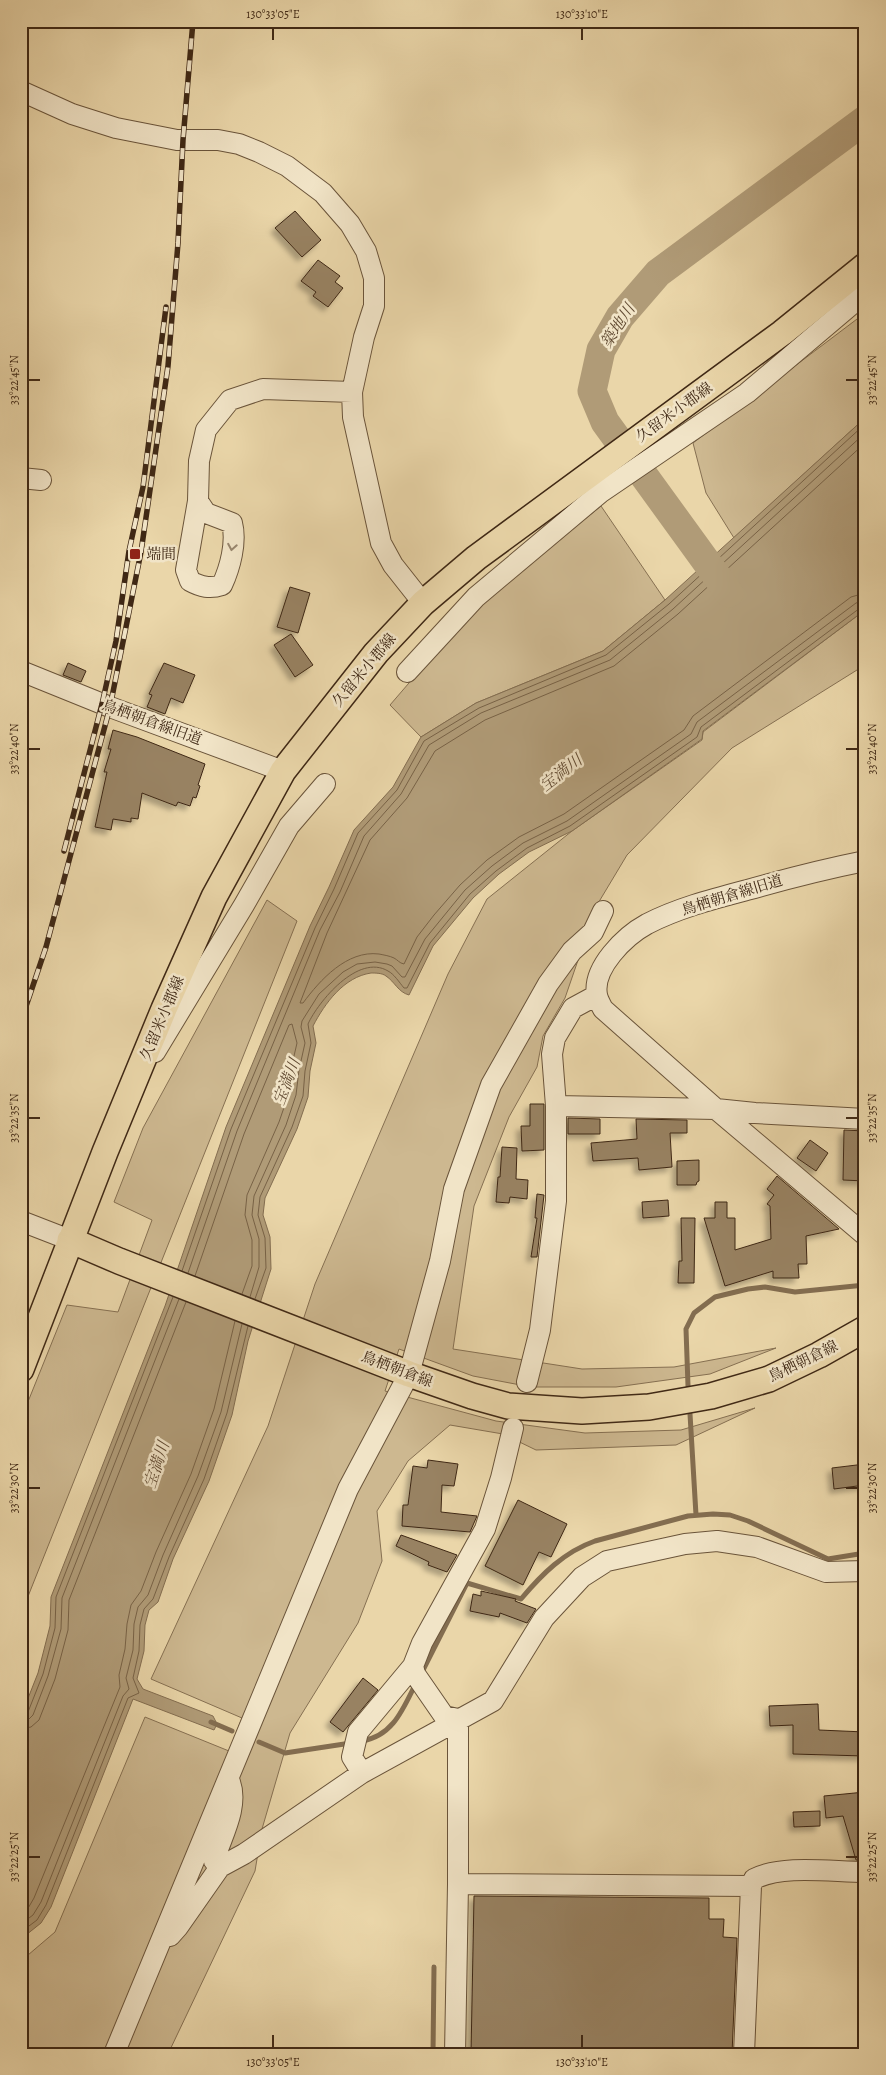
<svg xmlns="http://www.w3.org/2000/svg" width="886" height="2075" font-family="Alegreya,'Noto Serif JP',serif">
<style>
.green{fill:#cdb890;stroke:#867052}
.water{fill:#b09b77;stroke:#836d50}
.lines{fill:none;stroke-linecap:round;stroke-linejoin:round}
.shore{stroke:#786246;stroke-width:1}
.stream{stroke:#836d50;stroke-width:5}
.river{stroke:#b09b77;stroke-width:29}
.building{fill:#988262;stroke:#3f2815;filter:url(#shadow)}
.minor-casing{stroke:#6a543a;stroke-width:22}
.major-casing{stroke:#3f2815;stroke-width:28}
.minor{stroke:#f1e4c7;stroke-width:20}
.major{stroke:#ead6a9;stroke-width:25}
.rail-casing{stroke:#3f2815;stroke-width:5.5}
.rail{stroke:#f1e4c7;stroke-width:4;stroke-dasharray:11;stroke-linecap:butt}
.oneway{stroke:#98866e}
.ticks{fill:none;stroke:#3f2815;stroke-width:2}
.poi-dot{fill:#8f2418;stroke:#f1e4c7;stroke-width:2}
.labels{text-anchor:middle;dominant-baseline:central;stroke-width:5;stroke-linejoin:round;paint-order:stroke}
.street-label{font-size:15px;fill:#3f2815;stroke:#f1e4c7}
.poi-label{font-size:15px;fill:#3f2815;stroke:#f1e4c7;text-anchor:start}
.water-label{font-size:16px;font-style:italic;fill:#614a32;stroke:#f1e4c7}
.neatline{fill:none;stroke:#3f2815;stroke-width:2}
.ticks-label{font-size:12px;text-anchor:middle;fill:#3f2815}
</style>
<defs>
<filter id="shadow"><feDropShadow dx="-4.5" dy="4.5" stdDeviation="2.5" flood-color="#0004"/></filter>
</defs>
<rect width="100%" height="100%" fill="#ead6a9"/>
<filter id="stains"><feTurbulence type="fractalNoise" baseFrequency=".004" numOctaves="4"/><feColorMatrix values="0 0 0 0 .2 0 0 0 0 .09 0 0 0 0 .02 0 0 0 .5 -.17"/></filter>
<radialGradient id="worn" r=".72"><stop offset=".6" stop-color="#630" stop-opacity="0"/><stop offset="1" stop-color="#630" stop-opacity=".3"/></radialGradient>
<path class="green" d="M865,313V418L734,538L706,493L693,443Z
M601,506L665,600L603,651L476,703L421,737L390,705L471,611Z
M865,610V665L732,748L627,855L597,905L565,998L543,1036L537,1067L509,1117L474,1206L453,1349L582,1369L674,1367L776,1348L710,1374L616,1387H531L473,1376L399,1349L385,1391L496,1421L585,1433L681,1430L755,1408L676,1445L536,1450L503,1434L450,1425L408,1461L377,1511L382,1561L358,1623L290,1733L262,1829L255,1871L168,2054H21V1961L55,1932L145,1717L229,1751L242,1718L151,1679L268,1426L315,1284L448,974L487,899L572,831L702,740L703,732Z
M267,900L297,921L21,1614V1419L67,1305L118,1312L152,1220L114,1202L143,1128Z"/>
<path class="water" d="M865,418V610L703,731L702,739L572,831L529,852L499,874L473,898L433,946L409,995C398,992 395,982 386,976C382,973 376,973 371,973C344,977 325,1003 313,1026L316,1043L310,1071L308,1097L297,1129L265,1198L263,1215L270,1237L271,1269L248,1341L232,1415L209,1481L173,1559L158,1602L149,1610L145,1625L144,1651L137,1679L143,1689L213,1716L217,1724L214,1730L133,1699L51,1907L41,1923L21,1939V1716L38,1673L50,1626L51,1597L165,1306L226,1127L310,926L329,887L354,830L393,787L421,737L476,703L603,651L665,600Z"/>
<g class="lines">
<path class="shore" d="M865,443L678,614L614,666L485,720L435,751L407,798L370,840L327,933L300,1003H303C320,980 347,950 379,954C384,955 390,956 394,958C398,960 399,963 404,964L417,937L434,915L460,885L487,860L519,837L564,814L684,730L693,716L851,597L865,593
M182,1271L231,1129L315,928L334,889L358,833L397,790L424,741L479,708L606,655L669,604L865,424
M188,1273L237,1131L320,930L340,892L364,836L401,794L429,745L481,713L610,660L673,609L865,433
M195,1276L244,1134L289,1025L292,1024L297,1043L291,1069L289,1093L279,1122L247,1195L245,1215L252,1240V1266L242,1294
M250,1297L259,1267V1239L252,1215L254,1196L286,1125L296,1095L299,1070L305,1043L301,1027L302,1021L319,994L343,972L357,964L375,962L387,964L392,966L402,977H405L425,939L465,890L492,866L523,843L567,821L691,734L697,722L856,603L865,600
M255,1299L266,1268L265,1238L258,1215L260,1197L292,1127L303,1096L305,1071L311,1043L308,1024C318,1002 358,953 388,971C394,974 399,982 404,988H407L430,943L470,894L496,871L527,848L570,826L697,737L701,727L860,608L865,607
M21,1715L28,1712L43,1674L55,1628L56,1597L173,1297
M21,1721L28,1720L33,1715L48,1676L61,1629L62,1598L179,1299
M21,1729L31,1727L39,1720L55,1679L68,1630L69,1600L186,1302
M21,1915L27,1910L34,1898L120,1687L119,1675L125,1649L127,1624L131,1605L141,1591L156,1552L191,1474L214,1409L235,1321
M21,1924L33,1915L41,1902L123,1696L129,1689L126,1678L133,1650L134,1624L138,1607L148,1595L163,1555L198,1476L221,1412L242,1324
M21,1932L37,1920L46,1905L128,1698L139,1693L133,1678L139,1651L140,1625L144,1609L153,1599L169,1557L204,1479L227,1413L248,1326"/>
<path class="stream" d="M688,1386L686,1329L694,1313L715,1297L748,1289L765,1287L795,1292L865,1285
M690,1414L696,1515
M421,1674L467,1583L521,1599C542,1574 564,1552 595,1541L688,1516L713,1514L730,1515L748,1521L828,1559L865,1553
M211,1722L232,1731
M362,1741C393,1736 403,1709 416,1683
M259,1742L285,1753L351,1743
M433,2054L434,1967"/>
<path class="river" d="M729,593L605,422L592,391L601,350L620,317L658,273L865,120"/>
</g>
<path class="building" d="M295,211L321,240L302,257L275,228Z
M318,260L340,276L335,282L343,288L328,307L313,296L316,292L301,281Z
M290,587L310,593L298,633L277,627Z
M291,634L313,665L295,677L274,645Z
M68,663L86,671L81,682L63,675Z
M164,663L195,675L183,703L171,698L165,714L147,707L152,695L149,694Z
M113,730L137,737L205,764L198,785L200,786L196,798L193,797L190,806L178,802L176,806L142,793L138,819L131,818V822L113,819L111,830L95,827L107,772H104L111,749H108Z
M530,1104H544V1150L522,1151L521,1126H530Z
M568,1118L600,1119V1134H568Z
M636,1119L687,1120V1133H670L672,1167L639,1170L638,1158L593,1161L591,1143L637,1139Z
M844,1130L865,1131V1181L843,1180Z
M810,1140L828,1153L816,1171L797,1158Z
M502,1147L517,1148L516,1179L528,1180L527,1199L510,1197L509,1203L496,1202L498,1177H500Z
M699,1160V1181L697,1182L696,1185H677V1161Z
M777,1176L839,1229L806,1236L807,1264H798L799,1278H773V1271L725,1286L704,1218H715V1202H727V1218H735V1250L771,1239L770,1206L767,1204L774,1195L767,1189Z
M537,1194L544,1195L537,1257H531L537,1218H535Z
M668,1200L669,1216L643,1218L642,1202Z
M681,1218H695L694,1283H678L679,1261H682Z
M428,1460L458,1464L454,1486L442,1485L441,1512L477,1516L470,1532L402,1526L403,1505H408L413,1466L427,1468Z
M865,1464V1485L834,1489L832,1468Z
M518,1500L567,1524L551,1557L539,1552L523,1585L485,1566Z
M401,1535L457,1555L447,1572L428,1565L429,1562L396,1546Z
M481,1591L516,1599L515,1601L536,1609L527,1623L500,1613L499,1617L470,1611L473,1594L481,1596Z
M363,1678L378,1690L343,1732L330,1722Z
M818,1704L819,1730L865,1732V1756L793,1754V1725L770,1726L769,1706Z
M865,1792V1860H856L843,1816L826,1818L824,1796Z
M820,1811V1826L794,1827L793,1812Z
M474,1896L709,1898V1919H724L723,1937L737,1938L732,2054H471Z"/>
<g class="lines">
<defs>
<path id="minor" d="M21,91L72,114L116,128L177,140H218L239,144L259,152L287,166L323,193L350,224L366,251L374,278V306L364,337L352,392L353,417L381,543L393,565L423,603
M21,478L41,480
M198,501L206,513L232,523C237,542 230,568 222,585C210,589 201,587 190,581L186,570L198,501L199,461L206,430L230,400L263,389L352,392
M21,671L110,707L283,771
M407,672L476,597L600,493L747,393L865,293
M865,861C825,869 786,879 747,890C713,899 678,908 647,924C625,936 592,968 597,995C598,1000 601,1005 603,1009L716,1109L865,1235
M155,1052L244,905L289,826L325,784
M556,1106L716,1109L755,1113L865,1119
M21,1221L70,1240
M527,1382L540,1330L556,1201V1106L552,1054L555,1038L573,1008L597,995
M458,1719L444,1716L415,1674L413,1666L422,1643L485,1529L501,1478L513,1428
M362,1773L352,1757L358,1732L413,1666
M220,1867L214,1861C221,1837 239,1808 230,1782
M458,1884L751,1886
M170,1936L178,1927L220,1867L244,1854L362,1773L493,1701L544,1618L582,1577L607,1561L685,1544L717,1541L757,1547L826,1572L865,1571
M114,2054L348,1489L409,1374L440,1261L454,1189L491,1085L548,984L572,951L593,932L603,911
M455,2054L458,1884V1719
M744,2054L751,1886L754,1879C783,1864 832,1872 865,1872"/>
<path id="major" d="M70,1240L119,1261L409,1374L472,1396L508,1406L582,1411L649,1407L711,1396L769,1379L819,1355L865,1329
M21,1369L105,1152L164,1009L214,897L283,771L376,653L423,603L476,558L782,333L865,266"/>
</defs>
<use href="#minor" class="minor-casing"/>
<use href="#major" class="major-casing"/>
<use href="#minor" class="minor"/>
<use href="#major" class="major"/>
<defs>
<path id="rail" d="M64,851L102,704L116,641L129,551L143,487L166,307
M21,1021L46,947L110,707L141,552L168,366L178,243L183,140L193,21"/>
</defs>
<use href="#rail" class="rail-casing"/>
<use href="#rail" class="rail"/>
</g>
<defs><path id="oneway-chevron" d="M-2-3.5L2.5 0L-2 3.5" fill="none" stroke-width="1.6" stroke-linecap="round" stroke-linejoin="round" transform="scale(1.25)"/></defs>
<use class="oneway" href="#oneway-chevron" transform="translate(232 547) rotate(100)"/>
<path class="ticks" d="M273,28V40M582,28V40M28,380H40M846,380H858M28,749H40M846,749H858M28,1118H40M846,1118H858M28,1488H40M846,1488H858M28,1857H40M846,1857H858M273,2035V2048M582,2035V2048"/>
<rect class="poi-dot" x="129" y="548" width="12" height="12" rx="2.5"/>
<g class="labels">
<g class="street-label">
<text transform="translate(674 412) rotate(-36)">久留米小郡線</text>
<text transform="translate(364 670) rotate(-50)">久留米小郡線</text>
<text transform="translate(152 722) rotate(20)">鳥栖朝倉線旧道</text>
<text transform="translate(732 895) rotate(-17)">鳥栖朝倉線旧道</text>
<text transform="translate(162 1018) rotate(-67)">久留米小郡線</text>
<text transform="translate(803 1361) rotate(-26)">鳥栖朝倉線</text>
<text transform="translate(397 1369) rotate(21)">鳥栖朝倉線</text>
</g>
<g class="poi-label">
<text x="146" y="554">端間</text>
</g>
<g class="water-label">
<text transform="translate(618 326) rotate(-57)">築地川</text>
<text transform="translate(561 773) rotate(-38)">宝満川</text>
<text transform="translate(287 1082) rotate(-69)">宝満川</text>
<text transform="translate(157 1465) rotate(-72)">宝満川</text>
</g>
</g>
<rect width="886" height="2075" fill="none" stroke="#ead6a9" stroke-width="55"/>
<rect x="28" y="28" width="830" height="2020" class="neatline"/>
<g class="ticks-label">
<text x="273" y="18">130°33'05"E</text>
<text x="582" y="18">130°33'10"E</text>
<text transform="translate(14 380) rotate(-90)" y="4">33°22'45"N</text>
<text transform="translate(872 380) rotate(-90)" y="4">33°22'45"N</text>
<text transform="translate(14 749) rotate(-90)" y="4">33°22'40"N</text>
<text transform="translate(872 749) rotate(-90)" y="4">33°22'40"N</text>
<text transform="translate(14 1118) rotate(-90)" y="4">33°22'35"N</text>
<text transform="translate(872 1118) rotate(-90)" y="4">33°22'35"N</text>
<text transform="translate(14 1488) rotate(-90)" y="4">33°22'30"N</text>
<text transform="translate(872 1488) rotate(-90)" y="4">33°22'30"N</text>
<text transform="translate(14 1857) rotate(-90)" y="4">33°22'25"N</text>
<text transform="translate(872 1857) rotate(-90)" y="4">33°22'25"N</text>
<text x="273" y="2066">130°33'05"E</text>
<text x="582" y="2066">130°33'10"E</text>
</g>
<rect width="100%" height="100%" filter="url(#stains)"/>
<rect width="100%" height="100%" fill="url(#worn)"/>
</svg>
